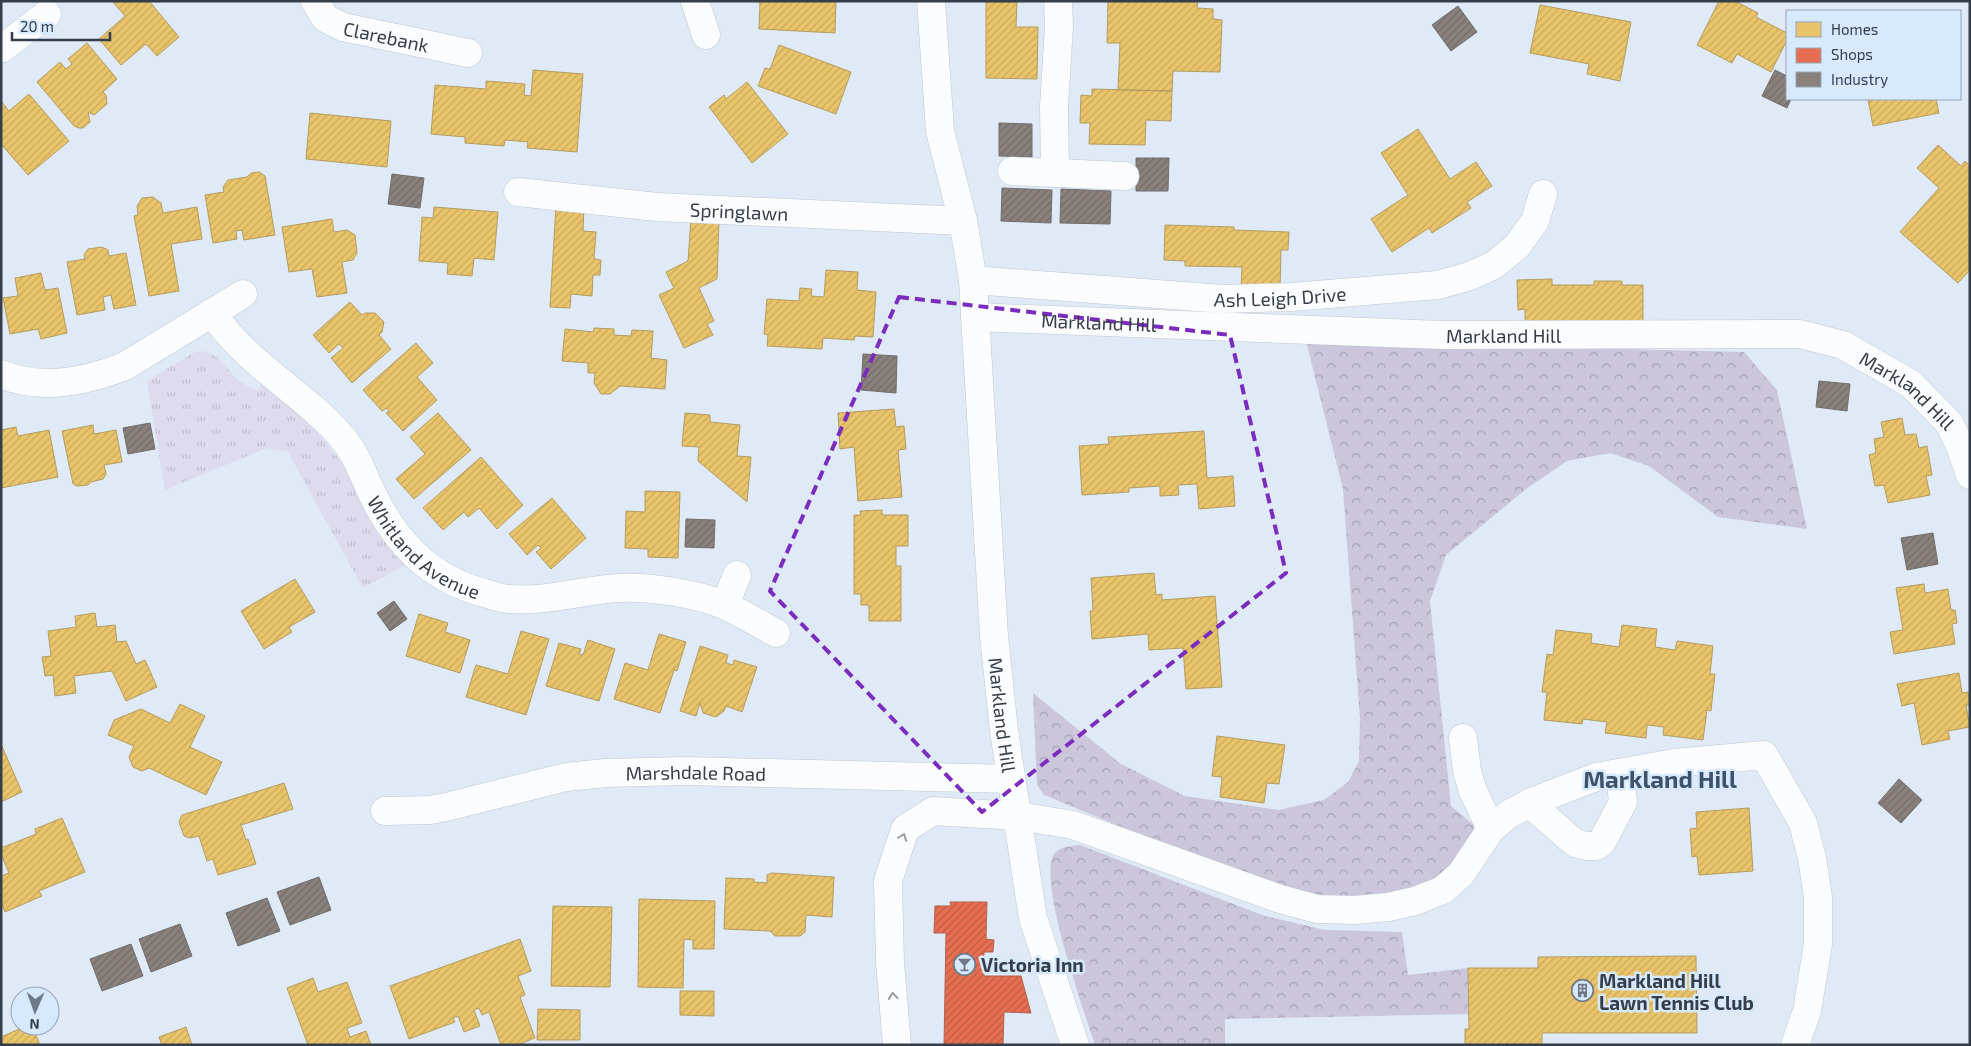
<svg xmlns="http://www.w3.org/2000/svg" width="1971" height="1046" font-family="'Exo 2',sans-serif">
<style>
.grass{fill:url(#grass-tufts)}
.forest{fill:url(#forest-crowns)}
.homes{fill:url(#homes-hatch);stroke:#b39c60}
.shops{fill:url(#shops-hatch);stroke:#b2604f}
.industry{fill:url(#industry-hatch);stroke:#706d6d}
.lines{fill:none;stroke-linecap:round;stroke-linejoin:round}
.minor-casing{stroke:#bec8d2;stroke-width:29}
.minor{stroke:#fafcfe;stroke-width:28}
.oneway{stroke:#989da4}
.marked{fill:none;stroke:#7b2cbf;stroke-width:4;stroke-dasharray:10 6;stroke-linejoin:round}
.labels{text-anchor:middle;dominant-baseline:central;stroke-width:5;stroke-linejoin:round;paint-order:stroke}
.street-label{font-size:19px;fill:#353e49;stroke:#d6e9ff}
.poi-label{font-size:19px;font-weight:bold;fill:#353e49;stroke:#d6e9ff;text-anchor:start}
.district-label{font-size:24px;font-weight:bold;fill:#3e5269;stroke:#d6e9ff}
</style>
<defs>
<pattern id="grass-tufts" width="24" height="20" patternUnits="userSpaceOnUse" patternTransform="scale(1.25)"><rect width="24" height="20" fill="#dedbef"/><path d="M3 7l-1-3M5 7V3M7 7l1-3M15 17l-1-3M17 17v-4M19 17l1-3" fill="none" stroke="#bfbdce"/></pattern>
<pattern id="forest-crowns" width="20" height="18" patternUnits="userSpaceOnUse" patternTransform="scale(1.25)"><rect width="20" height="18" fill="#cbc6dc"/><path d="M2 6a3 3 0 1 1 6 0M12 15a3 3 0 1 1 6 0" fill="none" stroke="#a6a2b4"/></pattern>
<pattern id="homes-hatch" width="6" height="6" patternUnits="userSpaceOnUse" patternTransform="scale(1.25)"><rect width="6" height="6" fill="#e9c46a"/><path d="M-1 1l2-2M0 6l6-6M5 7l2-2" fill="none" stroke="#c8a95d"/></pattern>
<pattern id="shops-hatch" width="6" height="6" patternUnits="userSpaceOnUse" patternTransform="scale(1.25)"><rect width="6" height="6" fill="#e76f51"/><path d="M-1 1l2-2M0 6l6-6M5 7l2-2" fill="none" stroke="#bc5d45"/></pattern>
<pattern id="industry-hatch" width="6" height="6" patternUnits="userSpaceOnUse" patternTransform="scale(1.25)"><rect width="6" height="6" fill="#8a817c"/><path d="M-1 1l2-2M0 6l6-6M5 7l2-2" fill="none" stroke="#726b68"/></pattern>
</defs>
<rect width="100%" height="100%" fill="#dfeaf6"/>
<path class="grass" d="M200,351C221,352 225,370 240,381C245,385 252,388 257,391L263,383L314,429L344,465L380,530L407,564L363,588L288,452L267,448L165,490L147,381L193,353Z"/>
<path class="forest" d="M1306,341L1744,352L1777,390L1807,529L1718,517L1649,466L1610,453L1567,461L1526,489L1446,555L1430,601L1451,806L1482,832L1457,866L1424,886L1377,900L1282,893L1044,795L1037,785L1033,693L1121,764L1185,796L1278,810L1324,800L1348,782L1359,761L1360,719L1343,489Z
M1080,845L1262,915L1325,930L1402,932L1408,975L1468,968L1469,1014L1225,1019V1045H1095C1085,1013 1035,876 1055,853C1061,846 1072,846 1080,845Z"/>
<path class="homes" d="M112,1H149L179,37L157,56L146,44L121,65L99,39L125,16Z
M836,1L835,33L759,29L760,2L754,1Z
M1108,1H1198L1197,8L1213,9V19L1222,20L1220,72L1173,71L1172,91L1118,90L1120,43H1107Z
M1719,1H1735L1758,13L1756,17L1787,33V40L1771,72L1737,54L1732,63L1697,45Z
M986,2H1017L1016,27H1038L1037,79L986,78Z
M1540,5L1631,22L1620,81L1587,74L1589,64L1530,53Z
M87,43L117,79L103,92L106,95L107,104L94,115L88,112L90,122L83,128H79L74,126L37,82L60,62L66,69L72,64L68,59Z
M779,45L851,72L836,114L758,86L765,68L770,69Z
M533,70L583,74L577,152L527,148L528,142L505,140L504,146L465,143V137L431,134L435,85L486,89V81L525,84L524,95L531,96Z
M747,82L788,134L752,163L709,107L724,95L726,99Z
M1092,89L1172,91L1171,121L1146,120L1145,145L1089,144L1090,123H1080L1081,95L1092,96Z
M29,94L69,141L28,175L1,144V101L9,111Z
M1868,99H1936L1939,113L1873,126Z
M310,113L391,121L387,167L306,159Z
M1418,129L1450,179L1476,162L1492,186L1467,202L1471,208L1432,233L1429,228L1392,252L1371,219L1408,195L1381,153Z
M1938,145L1961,166L1965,161L1970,166V270L1958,283L1900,232L1939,188L1917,168Z
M259,172L265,176L275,235L244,240L242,230L236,231L237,239L213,243L205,195L224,192L223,187L228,180L247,177L251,173Z
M153,197L161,203L163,213L197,207L202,239L171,244L179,291L149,296L134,216L138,215L137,206L142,198Z
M556,206L584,207L583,231L596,232L594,259L601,260L600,275H593L592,296L571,294L570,308L550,307Z
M434,207L498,212L494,260L474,258L472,276L447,274L448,263L419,261L422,217L433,218Z
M332,219L334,232L347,230L355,235L357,253L353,260L342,262L347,293L317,297L312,269L289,272L282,227Z
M691,219L719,221L717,279L699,288L714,321L707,324L713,335L684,348L659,295L674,288L666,272L688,261Z
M1165,225L1234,227V230L1289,232L1288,250H1281L1280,290H1241L1242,267L1185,266V261L1164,260Z
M102,247L108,250L109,256L126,253L136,305L114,309L111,295L103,297L105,310L77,315L67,262L85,259L84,255L88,249Z
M826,270L858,272L857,290L876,292L873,337L855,336L854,340L823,338L822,349L767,346L768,335L764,334L767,299L799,301L800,288L812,289L811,296L824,297Z
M41,273L45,290L58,288L67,333L41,339L38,329L10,334L3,298L18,296L15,278Z
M1552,279V285H1594V281H1622V285H1643V322L1525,323V309L1518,310L1517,280Z
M350,302L362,315L365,313H375L384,322L382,332L379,335L391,349L352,383L331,358L343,348L339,344L329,353L313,335Z
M594,328L614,329V335L631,336L632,330L653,331L651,358L667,360L665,389L620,386L610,394H601L594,383L595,373H588V363L562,361L565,329L593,332Z
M416,343L433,363L417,377L437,400L403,431L386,413L389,411L387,408L382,411L363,390Z
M894,409L896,427L904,426L906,449L898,450L902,497L858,501L854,447L840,449L838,413Z
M438,413L471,450L414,499L396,479L425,454L410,437Z
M685,413L710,415V422L740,425L737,456L751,457L747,502L698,461L699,447L682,446Z
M1902,418L1905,435L1916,434L1919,448L1927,446L1932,475L1926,476L1930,495L1888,503L1884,485L1875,486L1869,455L1876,453L1874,439L1884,437L1881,422Z
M93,425L94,434L116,430L122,462L104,465L106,474L103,479L91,482L88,485L77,486L73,484L62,431Z
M16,427L18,436L49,430L58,477L1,488V430Z
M1204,431L1207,478L1233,476L1235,506L1199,509L1197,484L1178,485L1179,495L1160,496V486L1129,488V492L1082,495L1079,446L1109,444L1108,437Z
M481,457L523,505L497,529L479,508L468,517L464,512L443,530L423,508Z
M645,491L680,492L678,558L648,557V549L625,548L626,511L645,512Z
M552,498L586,538L551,569L536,552L541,548L538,545L527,555L509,534Z
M882,510V515H908V546H896V566H901V621H869V605H861V594H854V515H861L860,511Z
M1154,573L1156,595L1162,594V600L1215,596L1222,687L1186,689L1183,648L1149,650L1148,634L1092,639L1090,611H1093L1091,578Z
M295,579L315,612L289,627L292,632L264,649L241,611Z
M1924,584L1925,593L1948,589L1951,610H1955L1957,623L1952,624L1955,644L1894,654L1890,632L1903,630L1896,588Z
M95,613L97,627L115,625L117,642L126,641L136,664L145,660L157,687L126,701L112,671L74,676L76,693L55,696L53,675L45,676L42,657L51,656L48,631L76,627L75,616Z
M419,614L448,623L445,632L470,640L460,673L406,656Z
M1622,625L1657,629L1655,647L1675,650L1677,641L1713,646L1710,674H1715L1711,711L1707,710L1703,740L1663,735L1664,727L1647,725L1646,738L1605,733L1607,722L1583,719L1582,724L1544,720L1547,692H1542L1547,654L1553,655L1556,630L1592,634L1591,643L1619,647Z
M521,631L549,639L526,715L466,697L476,665L508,674Z
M659,634L686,642L677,671L674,670L660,713L614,699L625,663L648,670Z
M588,640L615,649L599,701L546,686L559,643L581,649L579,654L583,655Z
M700,646L728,655L726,663L733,665L734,660L757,667L742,712L726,706L724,711L716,717L703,713L700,703L696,716L680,711Z
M1959,673L1962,693L1968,692L1970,705H1966L1970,727L1948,731L1950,739L1922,745L1914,703L1902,706L1897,684Z
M180,704L205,716L190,747L222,762L206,795L149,768L142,771L133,767L129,757L134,746L108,735L114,720L141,709L170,723Z
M1217,736L1285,745L1279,784L1267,783L1264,803L1220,797L1222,777L1212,776Z
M1,744L22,792L1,802Z
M284,783L293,809L241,825L246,840L248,839L256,864L218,875L213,859L207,861L199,836L190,838L184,836L179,822L182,815Z
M1749,808L1753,871L1699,875L1697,856L1692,857L1690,829L1697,828L1696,812Z
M62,818L85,872L39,891L42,896L5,912L1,902V876L9,873L1,854V848L36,834L35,829Z
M772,873L834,877L832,917L806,915L805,932L800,936H775L770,931L724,929L726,878L754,879V882L767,883V875Z
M639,899L715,901L714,949H693V940L684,939L683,988L638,987Z
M553,906L612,907L610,987L551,986Z
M520,939L531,971L518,976L525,995L520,997L535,1038L517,1045H501L489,1012L482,1015L479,1008L474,1010L480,1026L464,1032L458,1016L453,1018L455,1022L409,1039L390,986Z
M1696,956L1697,1033H1542V1045H1465V1029H1469L1468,968H1538V957Z
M313,978L318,992L347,982L362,1023L347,1028L350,1037L366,1031L371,1045H308L287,988Z
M680,991H714V1016L680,1015Z
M538,1009L580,1010V1040H537Z
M26,1026H32L40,1045H1V1037Z
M186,1027L192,1045H162L159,1037Z"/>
<path class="shops" d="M950,902H987L986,939L994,940L993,952H984V976H1021L1031,1013L1004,1012L1003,1045H944L946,933H934L935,906H951Z"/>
<path class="industry" d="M1458,6L1477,32L1451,51L1432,25Z
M1775,70L1787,76V99H1791L1787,108L1762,96Z
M999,123L1032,124V157L999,156Z
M1136,158H1169L1168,191H1136Z
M392,174L424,178L420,208L388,204Z
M1002,188L1052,190L1051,223L1001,221Z
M1061,189L1111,191L1110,224L1060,223Z
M863,354L897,356L896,393L861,390Z
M1819,381L1850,384L1847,411L1816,407Z
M150,423L155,449L128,454L123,428Z
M686,519L715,520L714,548L685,547Z
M1933,533L1938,564L1907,570L1901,538Z
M394,601L407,619L390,631L377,613Z
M1899,779L1922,800L1901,823L1878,803Z
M319,877L331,910L290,925L277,892Z
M267,898L280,931L238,946L226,913Z
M180,924L192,956L151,972L139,939Z
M131,944L143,976L102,991L90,959Z"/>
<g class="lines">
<defs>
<g id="minor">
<path id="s1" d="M315,1L325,18L343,27L468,53"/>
<path d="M695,1L706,35"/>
<path id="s2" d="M931,1L940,131L963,221L973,280L994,636L1004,731L1033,918L1075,1045"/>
<path d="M1,49L47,14"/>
<path d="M1012,171L1125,176"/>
<path d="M1055,173L1054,106L1059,26L1058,1"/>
<path id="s3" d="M518,192L657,207L963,221"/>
<path id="s4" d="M973,280L1223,299L1292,297L1438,285L1470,276L1494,265L1517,246L1535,221L1543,194"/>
<path id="s5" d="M211,313C222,326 232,339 244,350C275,380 312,403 340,435C358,454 365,482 378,505C403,551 436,581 488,594C495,596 503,599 510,599C547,602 583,590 619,588C648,586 700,594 726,606C743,614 760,624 776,633"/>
<path id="s6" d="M975,317L1442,335L1800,334L1843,345L1911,384L1950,424L1962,451L1970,475"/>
<path d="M1,374C41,391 87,381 125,366L243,294"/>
<path d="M725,605L737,575"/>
<path d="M1463,738L1467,771L1473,791L1491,829"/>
<path d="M1529,803L1575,843L1586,846H1596L1602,842L1623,802L1620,773"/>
<path id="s7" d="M385,811L430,810L446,807L566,777L606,773L686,771L1011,779"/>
<path d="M897,1045L890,963L888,881L905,829L933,811L1018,816L1073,825L1280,899L1317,909L1355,910L1388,907L1415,901L1443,890L1461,874L1491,829L1509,814L1534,801L1596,777L1674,763L1764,755L1803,823L1812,858L1818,897V944L1807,1011L1795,1045"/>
</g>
</defs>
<use href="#minor" class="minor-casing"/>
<use href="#minor" class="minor"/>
</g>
<defs><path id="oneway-chevron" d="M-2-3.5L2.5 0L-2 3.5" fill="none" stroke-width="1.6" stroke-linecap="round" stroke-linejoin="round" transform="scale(1.25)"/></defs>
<g class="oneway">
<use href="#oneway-chevron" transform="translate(903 837) rotate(-69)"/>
<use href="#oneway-chevron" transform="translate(893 996) rotate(-95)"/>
</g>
<path class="marked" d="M899,297L1230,335L1286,573L982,812L770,591Z"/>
<defs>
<symbol id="bar-ring" viewBox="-11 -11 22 22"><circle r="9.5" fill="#d6e9ff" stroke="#707a86" stroke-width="1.5"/><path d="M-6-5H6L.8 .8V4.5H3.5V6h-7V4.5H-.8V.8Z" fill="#707a86"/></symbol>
<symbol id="building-ring" viewBox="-11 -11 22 22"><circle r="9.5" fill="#d6e9ff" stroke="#707a86" stroke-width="1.5"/><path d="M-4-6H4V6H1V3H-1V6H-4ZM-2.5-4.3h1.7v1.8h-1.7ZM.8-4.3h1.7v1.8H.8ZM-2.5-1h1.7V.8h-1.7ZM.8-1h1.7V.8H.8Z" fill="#707a86"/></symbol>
</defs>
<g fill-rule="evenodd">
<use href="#bar-ring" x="952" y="952" width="25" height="25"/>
<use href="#building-ring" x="1570" y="978" width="25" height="25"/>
</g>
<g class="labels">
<g class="street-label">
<text stroke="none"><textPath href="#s1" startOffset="84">Clarebank</textPath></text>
<text stroke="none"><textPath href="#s3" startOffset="222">Springlawn</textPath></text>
<text stroke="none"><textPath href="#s4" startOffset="308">Ash Leigh Drive</textPath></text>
<text stroke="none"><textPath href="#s6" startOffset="124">Markland Hill</textPath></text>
<text stroke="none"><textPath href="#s6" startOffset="529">Markland Hill</textPath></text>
<text stroke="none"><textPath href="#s6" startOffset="949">Markland Hill</textPath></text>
<text stroke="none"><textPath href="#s5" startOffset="322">Whitland Avenue</textPath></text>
<text stroke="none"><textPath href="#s2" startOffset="719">Markland Hill</textPath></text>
<text stroke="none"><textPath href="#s7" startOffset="315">Marshdale Road</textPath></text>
</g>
<g class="poi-label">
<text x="981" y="964">Victoria Inn</text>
<text x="1599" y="980">Markland Hill<tspan x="1599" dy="22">Lawn Tennis Club</tspan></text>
</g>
<g class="district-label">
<text x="1660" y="778">Markland Hill</text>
</g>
</g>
<rect width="1971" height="1046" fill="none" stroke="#353e49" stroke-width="5"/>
<rect x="1786" y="10" width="175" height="90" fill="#d6e9ff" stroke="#96a5b6"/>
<rect x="1796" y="22" width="25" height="15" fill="#e9c46a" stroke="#96a5b6"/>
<text x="1831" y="35" font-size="15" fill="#353e49">Homes</text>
<rect x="1796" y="48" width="25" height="15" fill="#e76f51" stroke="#96a5b6"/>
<text x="1831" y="60" font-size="15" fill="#353e49">Shops</text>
<rect x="1796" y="72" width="25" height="15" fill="#8a817c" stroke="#96a5b6"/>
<text x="1831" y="85" font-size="15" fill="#353e49">Industry</text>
<g transform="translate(35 1011) rotate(182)"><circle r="24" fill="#d6e9ff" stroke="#96a5b6"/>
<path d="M0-4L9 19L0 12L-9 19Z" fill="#707a86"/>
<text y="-8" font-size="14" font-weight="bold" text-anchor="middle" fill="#353e49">N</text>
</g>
<path d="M12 32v8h98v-8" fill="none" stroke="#353e49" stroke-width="2.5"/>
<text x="20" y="32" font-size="15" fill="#353e49" stroke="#d6e9ff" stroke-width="4" paint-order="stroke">20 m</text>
</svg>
